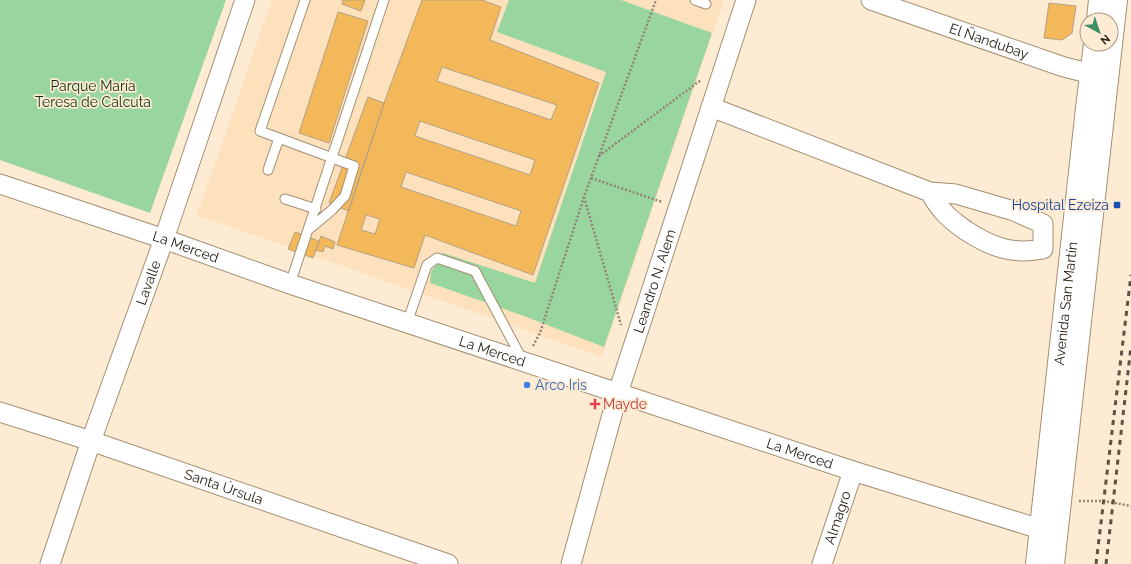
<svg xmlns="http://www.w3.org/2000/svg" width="1131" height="564" font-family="Raleway,sans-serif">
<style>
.built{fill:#fce1bc}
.green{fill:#99d59e}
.building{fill:#f3b85a;stroke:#b4a083;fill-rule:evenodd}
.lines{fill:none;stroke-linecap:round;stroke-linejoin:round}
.service-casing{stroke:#a38f72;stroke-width:11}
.minor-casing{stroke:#a38f72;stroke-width:21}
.secondary-casing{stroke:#a38f72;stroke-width:24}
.path{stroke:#918472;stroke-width:2.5;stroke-dasharray:2 2;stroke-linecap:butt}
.service{stroke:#fff;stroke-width:9}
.minor{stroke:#fff;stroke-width:19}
.secondary{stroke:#fff;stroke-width:22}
.rail{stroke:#5d5244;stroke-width:3;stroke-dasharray:5 5;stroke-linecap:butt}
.transit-dot{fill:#1a4fb4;stroke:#fdebd3;stroke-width:1.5}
.shop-dot{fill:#3f7fe0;stroke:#fdebd3;stroke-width:1.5}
.health-dot{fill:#e0444e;stroke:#fdebd3;stroke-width:1.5}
.labels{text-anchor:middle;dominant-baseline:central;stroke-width:3.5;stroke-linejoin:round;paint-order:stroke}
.street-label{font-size:14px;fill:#282015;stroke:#fdebd3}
.park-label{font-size:14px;fill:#113216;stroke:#fdebd3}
.transit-label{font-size:14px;fill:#164399;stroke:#fdebd3;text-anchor:end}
.shop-label{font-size:14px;fill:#366cbe;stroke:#fdebd3;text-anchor:start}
.health-label{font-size:14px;fill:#be3a42;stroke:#fdebd3;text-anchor:start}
</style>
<rect width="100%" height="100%" fill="#fdebd3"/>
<path class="built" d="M272,0H724L602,357L197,215Z"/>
<path class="green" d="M0,0H226L150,213L0,160Z
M509,0H621L712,33L604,347L524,316L430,283L431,272L443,253L535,283L606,72L497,32Z"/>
<path class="building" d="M343,0H365L361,11L342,4Z
M422,0H482L501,7L490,40L599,83L533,275L425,235L414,268L337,245L384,103ZM442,67L557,105L551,120L437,81ZM420,121L535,160L530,175L415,136ZM406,172L521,211L516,226L401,187ZM366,215L380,219L375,234L361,230Z
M1049,3L1076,6L1072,33L1062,40L1044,38Z
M338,12L368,21L329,143L299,133Z
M368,97L384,103L349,211L329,203Z
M295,232L319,241L313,258L288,249Z
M321,236L335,242L333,249L325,246L323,252L316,250Z"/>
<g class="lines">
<defs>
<path id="service" d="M305,0L260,131L354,166L345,196L332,210L308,230
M695,0L706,4
M268,170L279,138
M285,199L316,209
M290,284L384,0
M407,323L427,265L437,258L475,271L522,359"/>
<g id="minor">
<path id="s1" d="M871,0L1064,67L1092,74L1105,72"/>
<path d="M711,107L930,192C933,198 937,204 942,210C948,218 957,224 965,230C991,247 1012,255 1043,249V224L1014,211L956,194L930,192"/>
<path id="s2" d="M0,184L164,239L290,284L618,393L853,471L1040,529L1054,532"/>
<path id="s3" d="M0,412L91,441L448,564"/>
<path id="s4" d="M50,564L91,441L164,239L245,0"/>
<path id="s5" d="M571,564L618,393L746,0"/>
<path id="s6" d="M822,564L853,471"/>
</g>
<g id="secondary">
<path d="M1098,20L1100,0"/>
<path d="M1111,44L1116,0"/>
<path id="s7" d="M1037,564L1087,108L1095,44"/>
<path d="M1053,564L1111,44"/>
</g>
</defs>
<use href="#service" class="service-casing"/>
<use href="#minor" class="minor-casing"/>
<use href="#secondary" class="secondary-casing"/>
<path class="path" d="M599,156L701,80
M591,178L662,202
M584,197L621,325
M533,346L540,333L584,197L656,0
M1079,501H1104L1131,506"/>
<use href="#service" class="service"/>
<use href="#minor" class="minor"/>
<use href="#secondary" class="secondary"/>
<path class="rail" d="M1096,564L1131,275
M1106,564L1131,346"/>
</g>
<rect class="transit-dot" x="1113" y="201" width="8" height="8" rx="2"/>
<circle class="shop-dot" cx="527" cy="385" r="4"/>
<path class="health-dot" d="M593 398h4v4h4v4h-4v4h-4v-4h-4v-4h4z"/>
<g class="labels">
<g class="street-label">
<text stroke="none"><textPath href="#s1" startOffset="125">El Ñandubay</textPath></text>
<text stroke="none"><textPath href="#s2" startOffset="196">La Merced</textPath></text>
<text stroke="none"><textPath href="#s5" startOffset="295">Leandro N. Alem</textPath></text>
<text stroke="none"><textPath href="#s4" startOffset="298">Lavalle</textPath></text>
<text stroke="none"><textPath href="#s7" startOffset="262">Avenida San Martín</textPath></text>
<text stroke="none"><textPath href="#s2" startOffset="520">La Merced</textPath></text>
<text stroke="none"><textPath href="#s2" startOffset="844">La Merced</textPath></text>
<text stroke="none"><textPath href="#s3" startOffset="236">Santa Úrsula</textPath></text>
<text stroke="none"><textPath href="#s6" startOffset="49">Almagro</textPath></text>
</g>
<g class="park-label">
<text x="93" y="86">Parque María<tspan x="93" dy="16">Teresa de Calcuta</tspan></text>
</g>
<g class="transit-label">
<text x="1109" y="205">Hospital Ezeiza</text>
</g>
<g class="shop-label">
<text x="535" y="385">Arco Iris</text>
</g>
<g class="health-label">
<text x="603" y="404">Mayde</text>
</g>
</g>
<g transform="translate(1099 32) rotate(140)"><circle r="19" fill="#fdebd3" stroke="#a89a87"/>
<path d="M0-3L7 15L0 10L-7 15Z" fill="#3d8f61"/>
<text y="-6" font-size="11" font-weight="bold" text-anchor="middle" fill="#282015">N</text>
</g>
</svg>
